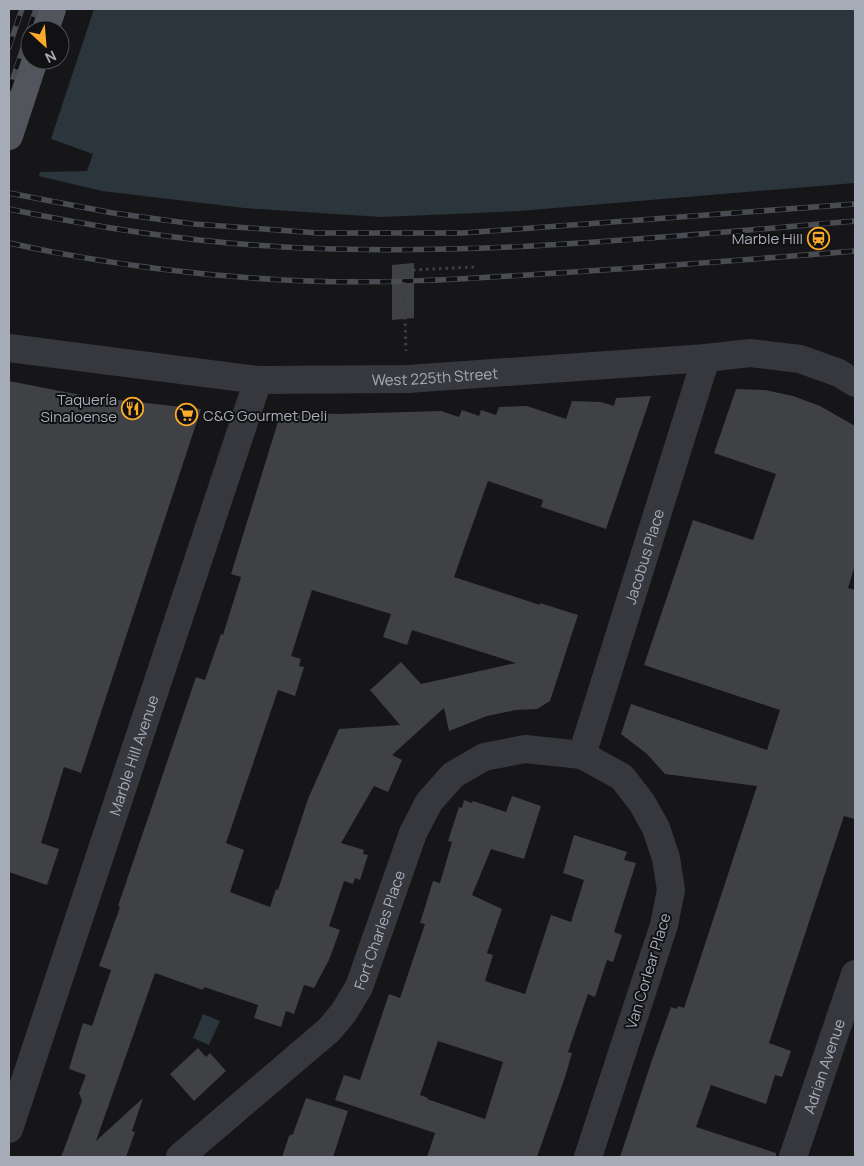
<svg xmlns="http://www.w3.org/2000/svg" width="864" height="1166" font-family="Manrope,sans-serif">
<style>
.water{fill:#2b353c;fill-rule:evenodd}
.pier{fill:#161618;fill-rule:evenodd}
.building{fill:#3f4145;fill-rule:evenodd}
.lines{fill:none;stroke-linecap:round;stroke-linejoin:round}
.path{stroke:#3c3f44;stroke-width:3;stroke-dasharray:2.5 4;stroke-linecap:butt}
.street{stroke:#36383d;stroke-width:28}
.primary{stroke:#52555c;stroke-width:28}
.rail-casing{stroke:#494c52;stroke-width:5.5}
.rail{stroke:#111113;stroke-width:4;stroke-dasharray:11;stroke-linecap:butt}
.path-bridge{stroke:#3c3f44;stroke-width:3;stroke-dasharray:2.5 4;stroke-linecap:butt}
.labels{text-anchor:middle;dominant-baseline:central;stroke-width:4;stroke-linejoin:round;paint-order:stroke}
.poi-label{font-size:15px;fill:#a7adb8;stroke:#111113;text-anchor:end}
.street-label{font-size:15px;fill:#a7adb8;stroke:#111113}
</style>
<rect width="100%" height="100%" fill="#161618"/>
<path class="water" d="M9,9H855V183L519,211L382,217L244,208L102,191L9,169ZM30,30H60V60H30Z
M203,1014L220,1021L209,1045L193,1038Z"/>
<path class="pier" d="M9,9H94L51,139L93,154L87,171L40,172L38,179L9,172ZM30,30H60V60H30Z"/>
<path class="building" d="M414,263V318L392,320V265Z
M9,381L91,397L201,409L81,773L64,767L41,843L59,849L47,885L9,872Z
M736,389L765,390L793,396L820,406L855,426V565L848,588L855,590V819L844,816L769,1043L791,1051L782,1077L775,1075L766,1104L711,1085L696,1127L776,1153V1157H620L652,1060L671,1007L677,1009L678,1006L684,1008L757,786L665,774L647,754L621,734L631,704L767,750L780,710L644,665L693,520L753,540L776,474L714,453Z
M651,396L606,529L541,507L543,500L488,481L454,577L540,605V603L578,615L550,701L537,709L516,710L487,716L449,731L444,708L392,755L402,760L388,792L374,786L341,843L364,850L363,854L368,855L360,880L355,878L353,884L344,881L329,926L340,930L329,960L314,988L304,985L294,1014L286,1011L281,1027L254,1018L258,1005L204,987L203,990L155,973L96,1141L143,1098L132,1131L135,1132L126,1157H61L82,1101L79,1093L86,1075L69,1069L71,1062L83,1023L92,1026L111,970L99,966L120,907L118,906L196,677L205,680L221,634L223,635L241,577L231,574L281,412L338,414L441,411L459,417L462,410L479,416L481,410L496,415L499,407L527,406L566,419L572,401L601,402L614,406L616,398ZM312,590L391,614L383,637L407,645L412,630L516,663L421,684L401,662L370,690L400,725L339,729L308,799L278,890L276,889L270,907L230,892L244,850L226,843L278,690L295,696L304,667L299,666L301,659L291,656Z
M512,796L541,806L524,859L491,849L472,895L502,909L487,953L493,955L485,981L525,994L551,915L571,922L584,880L563,873L574,835L627,852L624,860L636,863L614,932L622,935L613,962L607,960L595,997L588,994L568,1052L572,1053L565,1077L537,1157H427L435,1133L335,1100L344,1075L360,1080L389,994L400,998L425,924L420,923L433,881L440,883L452,842L448,841L459,807L462,808L464,800L472,803L473,801L506,812ZM438,1041L503,1062L485,1119L427,1099L428,1098L420,1095Z
M198,1048L206,1057L210,1053L226,1071L194,1101L170,1074Z
M306,1098L348,1111L333,1157H282L289,1136L293,1134Z"/>
<g class="lines">
<path class="path" d="M413,270L474,267
M405,317L406,351"/>
<g class="street">
<path id="s1" d="M9,348L258,380L408,379L706,358L750,353L800,359L839,373L855,383"/>
<path id="s2" d="M582,755L706,358"/>
<path id="s3" d="M9,1129L258,380"/>
<path id="s4" d="M180,1157L329,1030L344,1012L359,987L413,833L429,802L453,775L484,757L525,749L582,755L622,777L642,803L656,828L666,858L671,890L664,925L588,1157"/>
<path id="s5" d="M793,1157L855,974"/>
</g>
<path class="primary" d="M45,30L52,9
M9,136L34,60"/>
<defs>
<path id="rail" d="M9,47L22,9
M9,90L36,9
M9,193L113,213L194,224L318,233H463L855,204
M9,209C99,228 191,242 284,247C475,257 665,237 855,221
M9,243C99,263 192,275 284,280C375,285 466,279 557,273C656,267 756,259 855,251"/>
</defs>
<use href="#rail" class="rail-casing"/>
<use href="#rail" class="rail"/>
<path class="path-bridge" d="M405,317L403,270H413"/>
</g>
<defs>
<symbol id="station-ring" viewBox="-11 -11 22 22"><circle r="9.5" fill="#111113" stroke="#fbab2a" stroke-width="1.5"/><path d="M-3-6H3Q5-6 5-4V2Q5 4 3 4L4.5 6H3L1.5 4h-3L-3 6H-4.5L-3 4Q-5 4-5 2V-4Q-5-6-3-6ZM-3.5-4v3h7v-3ZM-3.5 1v1.5H-2V1ZM2 1v1.5H3.5V1Z" fill="#fbab2a"/></symbol>
<symbol id="restaurant-ring" viewBox="-11 -11 22 22"><circle r="9.5" fill="#111113" stroke="#fbab2a" stroke-width="1.5"/><path d="M-5-6h1v4h1v-4h1v4h1v-4h1v5L-1.5 .5V6h-2V.5L-5-1ZM5-6V6H3V1.5H1.5Q1.5-4 5-6Z" fill="#fbab2a"/></symbol>
<symbol id="supermarket-ring" viewBox="-11 -11 22 22"><circle r="9.5" fill="#111113" stroke="#fbab2a" stroke-width="1.5"/><path d="M-6-5.5h2.5l.6 2H6L4.5 2H-2.5L-4.4-4H-6ZM-1.5 3.2a1.3 1.3 0 1 0 .1 0ZM3 3.2a1.3 1.3 0 1 0 .1 0Z" fill="#fbab2a"/></symbol>
</defs>
<g fill-rule="evenodd">
<use href="#station-ring" x="806" y="226" width="25" height="25"/>
<use href="#restaurant-ring" x="120" y="396" width="25" height="25"/>
<use href="#supermarket-ring" x="174" y="402" width="25" height="25"/>
</g>
<g class="labels">
<g class="poi-label">
<text x="803" y="238">Marble Hill</text>
<text x="117" y="399">Taquería<tspan x="117" dy="17">Sinaloense</tspan></text>
<text x="203" y="415" text-anchor="start">C&amp;G Gourmet Deli</text>
</g>
<g class="street-label">
<text stroke="none"><textPath href="#s1" startOffset="428">West 225th Street</textPath></text>
<text stroke="none"><textPath href="#s2" startOffset="208">Jacobus Place</textPath></text>
<text stroke="none"><textPath href="#s3" startOffset="394">Marble Hill Avenue</textPath></text>
<text stroke="none"><textPath href="#s4" startOffset="309">Fort Charles Place</textPath></text>
<text transform="translate(648 971) rotate(-73)">Van Corlear Place</text>
<text stroke="none"><textPath href="#s5" startOffset="96">Adrian Avenue</textPath></text>
</g>
</g>
<rect width="864" height="1166" fill="none" stroke="#a7adb8" stroke-width="20"/>
<g transform="translate(45 45) rotate(154)"><circle r="24" fill="#111113" stroke="#4d4f55"/>
<path d="M0-4L9 19L0 12L-9 19Z" fill="#fbab2a"/>
<text y="-8" font-size="14" font-weight="bold" text-anchor="middle" fill="#a7adb8">N</text>
</g>
</svg>
